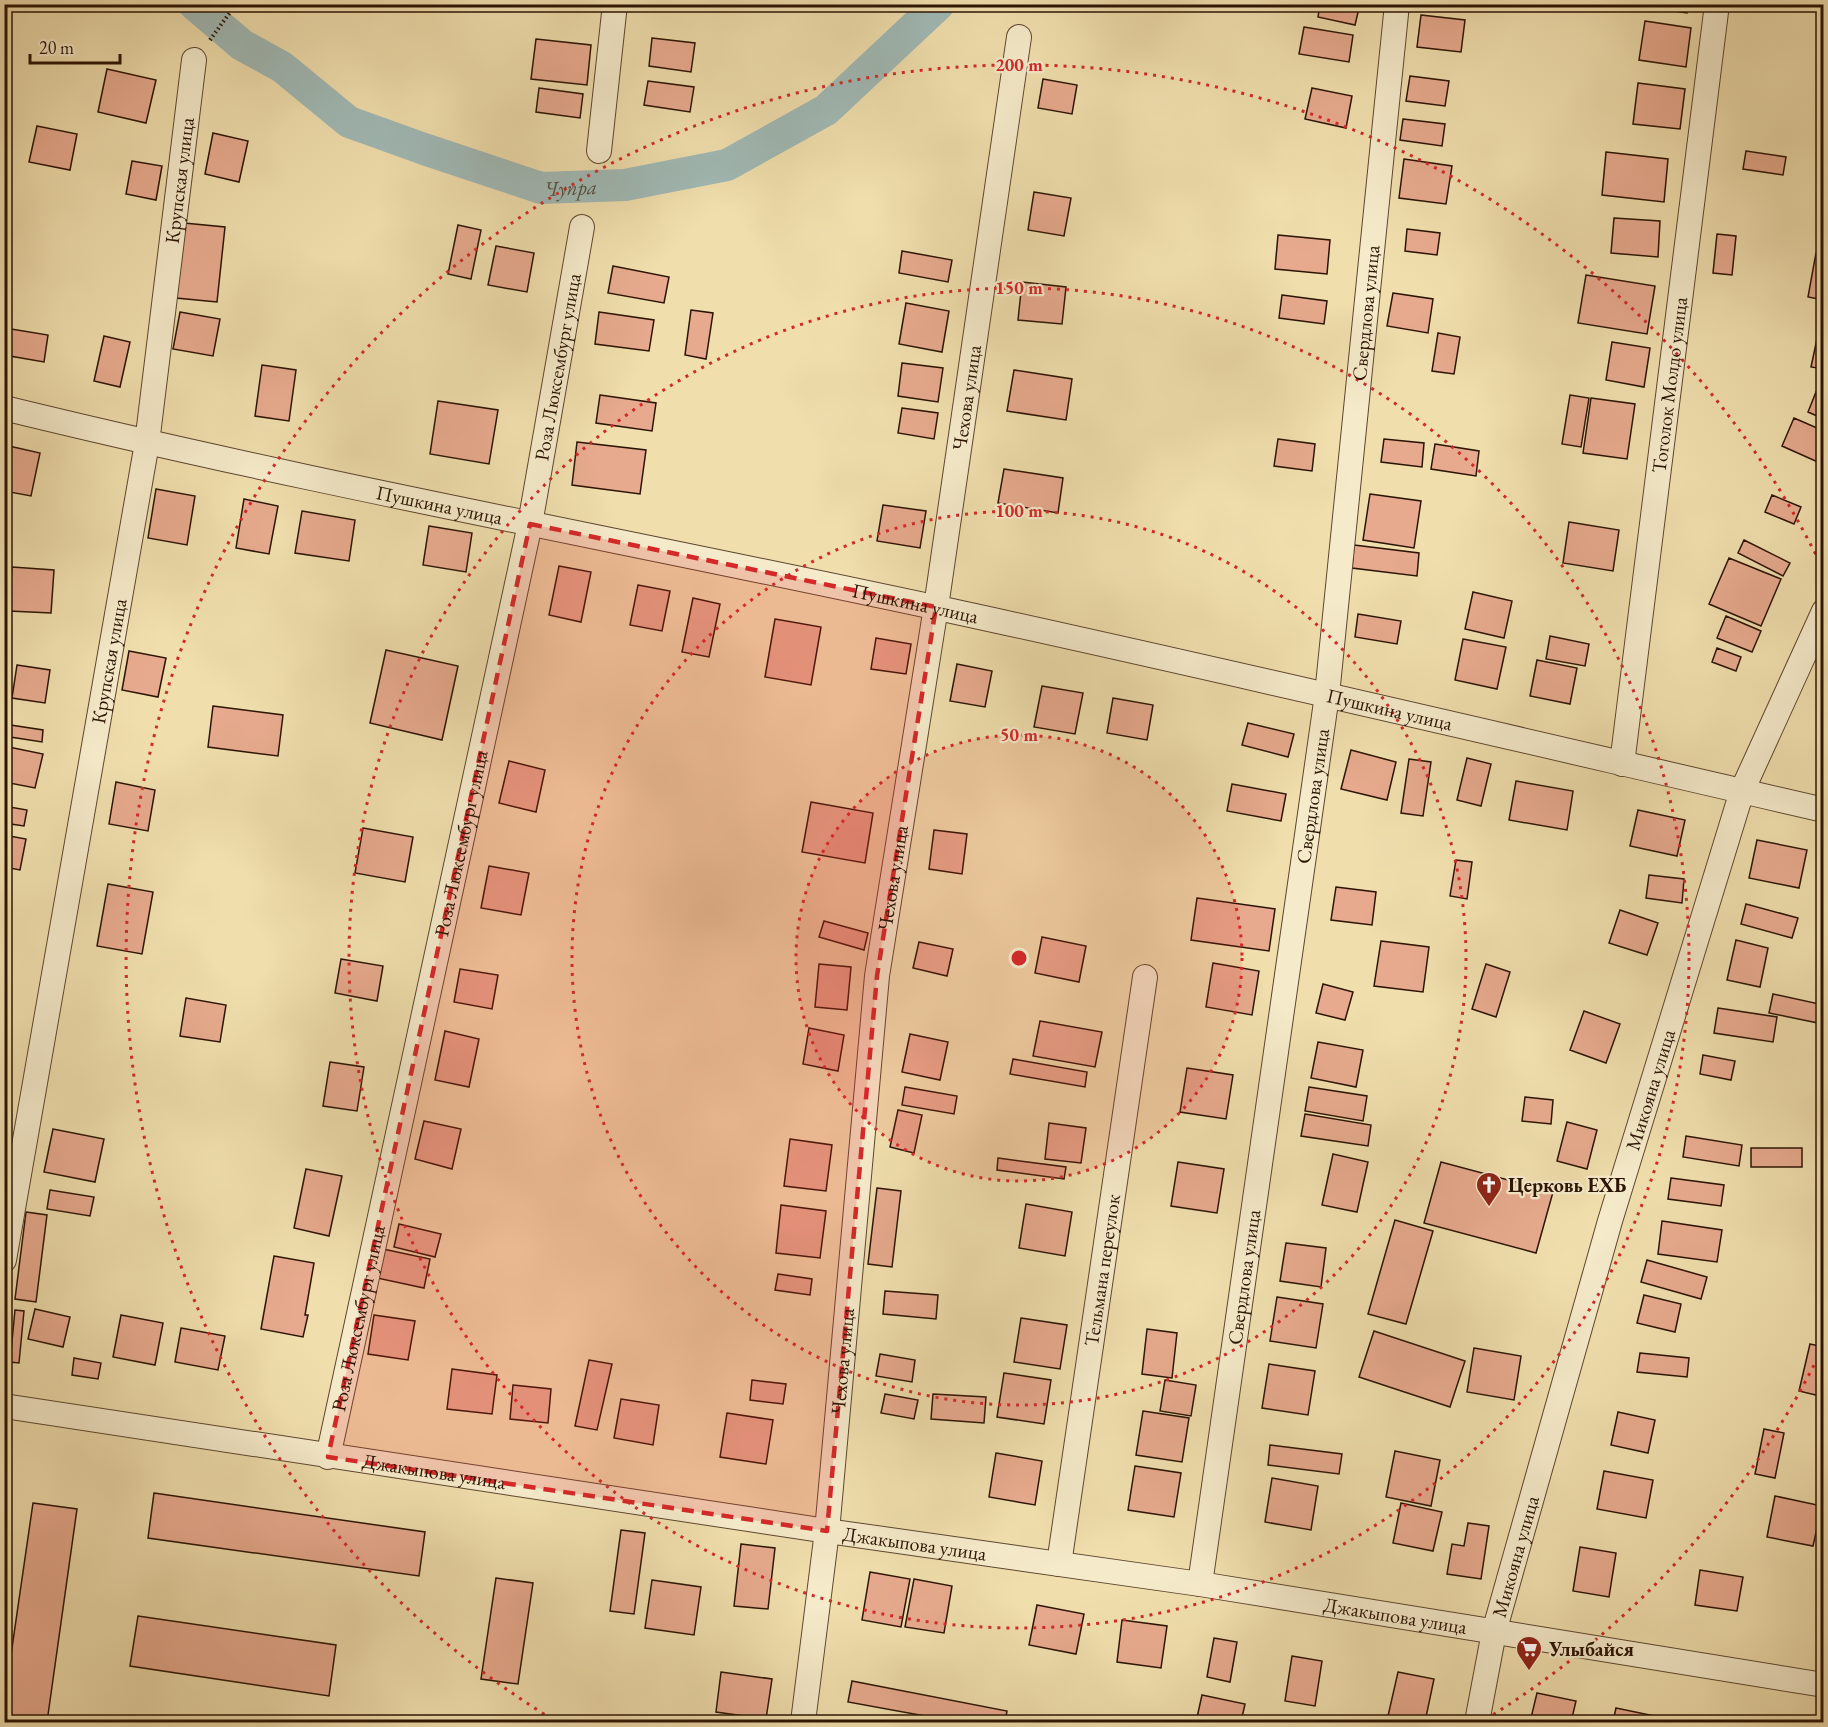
<svg xmlns="http://www.w3.org/2000/svg" width="1828" height="1727" font-family="'EB Garamond',serif">
<style>
.lines{fill:none;stroke-linecap:round;stroke-linejoin:round}
.canal{stroke:#a0b9b5;stroke-width:32}
.building{fill:#e7aa8e;stroke:#2c1403;stroke-width:1.5}
.street-casing{stroke:#5d462e;stroke-width:26}
.path{stroke:#2c1403;stroke-width:4;stroke-dasharray:1.5 3;stroke-linecap:butt}
.street{stroke:#f5eaca;stroke-width:24}
.marked{fill:#d62828;fill-opacity:0.2;stroke:#d62828;stroke-width:4.5;stroke-dasharray:12 8;stroke-linejoin:round}
.ring{fill:none;stroke:#d62828;stroke-width:3;stroke-dasharray:3 6}
.labels{text-anchor:middle;dominant-baseline:central;stroke-width:4.5;stroke-linejoin:round;paint-order:stroke}
.street-label{font-size:20px;fill:#2c1403;stroke:#f5eaca}
.poi-label{font-size:20px;font-weight:bold;fill:#2c1403;stroke:#f5eaca;text-anchor:start}
.water-label{font-size:21px;font-style:italic;fill:#554e41;stroke:#f5eaca}
.centre{fill:#d62828;stroke:#f5eaca;stroke-width:3}
.ring-label{font-size:18px;text-anchor:middle;font-weight:bold;fill:#d62828;stroke:#f5eaca;stroke-width:4.5;stroke-linejoin:round;paint-order:stroke}
</style>
<rect width="100%" height="100%" fill="#f0dead"/>
<filter id="stains"><feTurbulence type="fractalNoise" baseFrequency=".00333" numOctaves="4"/><feColorMatrix values="0 0 0 0 .2 0 0 0 0 .09 0 0 0 0 .02 0 0 0 .5 -.17"/></filter>
<radialGradient id="worn" r=".72"><stop offset=".6" stop-color="#630" stop-opacity="0"/><stop offset="1" stop-color="#630" stop-opacity=".3"/></radialGradient>
<g class="lines">
<path class="canal" id="s1" d="M194,4L242,45L282,67L349,122L424,149L541,188L625,185L727,165L826,110L939,4"/>
</g>
<path class="building" d="M1320,4H1360L1355,25L1318,17Z
M1627,4H1688L1687,13Z
M1421,15L1465,20L1461,52L1417,47Z
M1645,21L1691,28L1686,67L1639,60Z
M1304,27L1353,35L1349,62L1299,54Z
M652,38L695,43L691,72L649,66Z
M536,39L591,45L587,85L531,79Z
M107,69L156,80L146,123L98,112Z
M1410,76L1449,81L1445,106L1406,101Z
M1043,79L1077,85L1072,114L1038,108Z
M648,81L694,87L690,112L644,105Z
M1638,83L1685,89L1680,129L1633,124Z
M539,88L583,94L580,118L536,112Z
M1312,88L1352,96L1346,128L1305,119Z
M1403,119L1445,124L1442,146L1400,140Z
M37,126L77,134L70,170L29,162Z
M213,133L248,141L239,182L205,174Z
M1746,151L1786,157L1783,175L1743,169Z
M1606,152L1668,159L1664,202L1602,195Z
M1404,159L1452,166L1446,204L1399,198Z
M132,161L162,166L156,200L126,194Z
M1034,192L1071,198L1064,236L1028,230Z
M1614,218L1660,221L1658,257L1611,253Z
M184,223L225,227L217,302L176,298Z
M458,225L481,230L471,279L448,274Z
M1407,229L1440,233L1437,255L1405,251Z
M1717,234L1736,236L1732,275L1713,273Z
M1278,235L1330,240L1327,274L1275,269Z
M496,246L534,253L527,292L488,285Z
M902,251L952,260L948,282L899,273Z
M1816,253L1824,254V300L1808,297Z
M613,266L669,277L664,303L608,293Z
M1586,275L1655,286L1647,334L1578,323Z
M1022,282L1066,287L1062,324L1018,320Z
M1393,293L1433,299L1428,333L1387,326Z
M1282,295L1327,301L1324,324L1279,318Z
M906,303L949,311L942,352L899,344Z
M691,310L713,313L706,359L685,355Z
M180,312L220,319L213,356L173,349Z
M599,312L654,320L649,351L595,344Z
M5,328L48,335L44,362L4,355Z
M1438,333L1460,337L1454,374L1432,371Z
M1818,334L1824,335V369L1811,367Z
M104,336L130,342L120,387L94,381Z
M1612,342L1650,348L1644,387L1606,380Z
M902,363L943,368L938,402L898,396Z
M262,365L296,370L289,421L255,416Z
M1014,370L1072,379L1066,420L1007,411Z
M1816,392L1824,395V419L1808,412Z
M600,395L656,403L652,431L596,423Z
M1570,395L1589,398L1581,447L1562,444Z
M1591,398L1635,404L1627,459L1583,453Z
M438,401L498,410L489,464L430,454Z
M902,408L938,413L934,439L898,433Z
M1794,418L1824,431V454L1820,463L1782,446Z
M1278,439L1315,444L1312,471L1274,466Z
M1384,439L1424,443L1422,467L1381,462Z
M577,442L646,450L640,494L572,485Z
M1435,444L1479,451L1476,476L1431,469Z
M9,446L40,453L31,496L4,491V466Z
M1004,469L1063,478L1058,513L998,503Z
M156,489L195,496L187,545L148,538Z
M1370,494L1421,501L1414,548L1363,540Z
M1772,495L1801,507L1794,524L1765,512Z
M244,499L278,506L269,554L236,548Z
M883,505L926,511L920,548L877,541Z
M302,511L355,520L349,561L295,553Z
M1569,522L1619,530L1613,571L1563,563Z
M429,526L472,533L466,572L423,565Z
M1744,540L1790,563L1783,576L1738,553Z
M1354,545L1419,553L1417,576L1352,568Z
M1729,558L1781,579L1761,626L1709,604Z
M559,566L591,572L581,622L549,615Z
M12,567L54,570L51,613L9,611Z
M638,585L670,591L662,631L630,625Z
M1473,592L1512,601L1504,638L1465,629Z
M693,598L720,604L709,657L682,652Z
M1358,614L1401,621L1397,644L1355,637Z
M1726,616L1761,631L1752,652L1717,638Z
M775,619L821,627L811,685L765,677Z
M1550,636L1589,644L1585,666L1546,659Z
M876,638L911,644L906,674L871,669Z
M1463,639L1506,647L1497,689L1455,680Z
M1717,648L1741,657L1736,671L1712,662Z
M386,650L458,666L442,740L370,723Z
M129,651L166,658L158,697L122,690Z
M1537,660L1577,668L1570,704L1530,696Z
M957,664L992,671L985,707L950,701Z
M17,665L50,670L45,703L12,698Z
M1042,686L1083,693L1075,734L1034,727Z
M1113,698L1153,705L1147,740L1107,733Z
M213,706L283,715L278,756L208,747Z
M1248,723L1294,734L1288,757L1242,745Z
M4,724L43,730L42,742L4,736Z
M4,746L43,754L35,788L4,782Z
M1351,750L1396,762L1387,800L1341,789Z
M1467,758L1491,764L1481,806L1457,800Z
M1409,759L1431,762L1423,816L1401,813Z
M509,761L545,770L536,812L499,803Z
M1516,781L1573,791L1567,830L1509,820Z
M116,782L155,790L148,831L109,824Z
M1232,784L1286,794L1281,821L1227,811Z
M811,802L873,813L865,863L802,852Z
M4,806L27,810L24,826L4,823Z
M1638,810L1685,820L1677,856L1630,846Z
M363,828L413,837L405,882L355,873Z
M934,830L967,834L962,874L929,869Z
M4,835L26,839L20,870L4,867Z
M1757,840L1807,850L1799,888L1749,878Z
M1456,860L1472,862L1467,899L1450,896Z
M489,866L529,873L521,915L481,908Z
M1649,875L1684,879L1682,903L1646,898Z
M108,884L153,892L142,954L97,946Z
M1336,887L1376,892L1372,925L1331,920Z
M1197,898L1275,909L1269,951L1191,940Z
M1746,904L1798,918L1792,938L1741,924Z
M1620,910L1658,923L1647,955L1609,943Z
M4,921L11,922L5,956H4Z
M824,921L868,933L864,950L819,937Z
M1042,937L1086,946L1079,982L1035,973Z
M1736,940L1768,948L1760,987L1727,980Z
M1381,941L1429,947L1423,992L1374,986Z
M919,942L953,949L947,976L913,968Z
M341,959L383,966L377,1001L335,993Z
M1213,963L1259,971L1252,1015L1206,1007Z
M819,964L851,967L847,1010L815,1007Z
M1486,964L1510,972L1496,1017L1472,1009Z
M460,969L498,975L492,1009L454,1002Z
M1323,984L1353,992L1345,1020L1316,1013Z
M1773,994L1824,1005L1823,1024L1769,1013Z
M186,998L226,1005L220,1042L180,1036Z
M1718,1008L1777,1017L1773,1042L1714,1033Z
M1584,1011L1620,1024L1606,1063L1570,1050Z
M1040,1021L1102,1032L1095,1067L1033,1056Z
M809,1028L844,1035L838,1071L803,1064Z
M445,1031L479,1039L469,1087L435,1080Z
M910,1034L948,1042L940,1080L902,1072Z
M1318,1042L1363,1050L1356,1087L1311,1078Z
M1703,1055L1735,1061L1731,1080L1700,1074Z
M1013,1059L1087,1072L1085,1087L1010,1074Z
M330,1062L364,1067L357,1111L323,1106Z
M1187,1068L1233,1075L1226,1119L1180,1112Z
M905,1087L957,1096L954,1114L902,1105Z
M1309,1087L1367,1096L1363,1121L1305,1111Z
M1525,1097L1553,1100L1551,1124L1522,1121Z
M898,1110L922,1115L914,1153L890,1147Z
M1305,1114L1371,1125L1368,1146L1301,1136Z
M424,1121L461,1129L452,1169L415,1159Z
M1567,1122L1597,1130L1587,1169L1557,1161Z
M1049,1123L1086,1128L1081,1163L1045,1159Z
M53,1129L104,1139L95,1182L44,1172Z
M1686,1136L1742,1145L1739,1166L1683,1157Z
M790,1139L832,1145L826,1191L784,1186Z
M1751,1148H1802V1167H1751Z
M1333,1154L1368,1162L1357,1212L1322,1205Z
M998,1158L1066,1167L1064,1179L997,1170Z
M1178,1162L1224,1169L1217,1213L1171,1206Z
M1441,1162L1553,1192L1536,1253L1424,1223Z
M306,1169L342,1176L329,1236L294,1228Z
M1671,1178L1724,1185L1721,1206L1668,1199Z
M877,1188L901,1191L892,1267L868,1264Z
M50,1190L94,1197L90,1216L47,1209Z
M1026,1204L1072,1212L1065,1256L1019,1248Z
M781,1205L826,1211L820,1258L776,1253Z
M26,1212L47,1215L36,1302L15,1299Z
M1395,1220L1433,1231L1406,1324L1368,1314Z
M1662,1221L1722,1230L1717,1262L1658,1254Z
M399,1224L441,1234L435,1257L394,1247Z
M1286,1243L1326,1248L1321,1287L1280,1281Z
M383,1249L430,1259L424,1288L377,1278Z
M274,1256L314,1263L305,1315H308L303,1337L261,1329Z
M1647,1260L1707,1277L1701,1299L1641,1282Z
M778,1274L812,1279L810,1295L775,1290Z
M885,1291L938,1295L936,1319L883,1314Z
M1644,1295L1681,1304L1675,1332L1637,1323Z
M1277,1297L1323,1304L1316,1348L1270,1341Z
M35,1309L70,1317L63,1347L28,1339Z
M15,1310L24,1311L19,1363L10,1362Z
M121,1315L163,1323L155,1365L113,1357Z
M374,1315L415,1321L408,1360L368,1354Z
M1021,1318L1067,1325L1060,1369L1014,1362Z
M181,1328L225,1336L218,1370L175,1362Z
M1147,1329L1177,1333L1172,1378L1142,1374Z
M1374,1331L1465,1361L1450,1407L1359,1377Z
M1810,1344L1824,1347V1397L1799,1391Z
M1474,1348L1521,1356L1514,1400L1467,1392Z
M1640,1353L1689,1358L1687,1377L1637,1372Z
M880,1354L915,1360L912,1382L876,1376Z
M74,1358L101,1363L98,1379L72,1375Z
M589,1360L612,1364L597,1430L575,1426Z
M1269,1364L1315,1371L1308,1415L1262,1408Z
M452,1369L497,1375L492,1414L447,1409Z
M1004,1373L1051,1380L1044,1424L997,1417Z
M752,1380L786,1384L783,1404L750,1400Z
M1165,1380L1196,1385L1191,1416L1160,1411Z
M513,1385L551,1389L548,1423L510,1419Z
M885,1394L918,1400L914,1419L881,1413Z
M933,1394L986,1397L984,1423L931,1419Z
M621,1399L659,1405L653,1445L614,1438Z
M1143,1411L1189,1418L1182,1462L1136,1455Z
M1618,1412L1655,1420L1648,1453L1611,1445Z
M727,1413L773,1420L766,1464L720,1457Z
M1764,1429L1784,1433L1775,1478L1755,1474Z
M1270,1445L1342,1454L1339,1474L1268,1465Z
M1395,1451L1440,1460L1431,1506L1386,1497Z
M996,1453L1042,1461L1035,1505L989,1497Z
M1135,1466L1181,1473L1174,1517L1128,1510Z
M1604,1471L1653,1480L1646,1518L1597,1509Z
M1272,1478L1318,1486L1311,1530L1265,1522Z
M154,1493L425,1532L419,1576L148,1538Z
M1775,1496L1822,1506L1813,1546L1767,1537Z
M33,1503L77,1509L47,1722H4V1703Z
M1401,1503L1442,1512L1433,1551L1393,1543Z
M1468,1523L1489,1526L1481,1579L1447,1574L1452,1544L1464,1546Z
M621,1530L645,1533L634,1614L610,1611Z
M741,1544L775,1548L768,1609L734,1606Z
M1580,1547L1616,1553L1609,1597L1573,1591Z
M1700,1570L1743,1577L1737,1611L1695,1605Z
M870,1572L910,1579L901,1627L862,1620Z
M496,1578L533,1583L518,1684L481,1679Z
M914,1579L952,1586L944,1633L905,1627Z
M652,1580L701,1587L694,1635L645,1628Z
M1037,1605L1084,1614L1076,1654L1029,1645Z
M138,1616L336,1645L329,1696L130,1666Z
M1122,1620L1167,1626L1161,1668L1117,1662Z
M1214,1638L1237,1642L1230,1682L1207,1677Z
M1292,1656L1322,1661L1315,1706L1285,1701Z
M721,1672L772,1679L766,1719L716,1712Z
M1398,1672L1434,1679L1425,1722L1388,1716Z
M852,1681L1007,1711L1005,1722H958L848,1702Z
M1537,1693L1576,1701L1571,1722H1530Z
M1202,1695L1245,1704L1241,1722H1196Z
M1616,1708L1655,1716L1654,1722H1613Z
M1693,1716L1722,1722H1692Z"/>
<g class="lines">
<defs>
<g id="street">
<path d="M599,151L615,4"/>
<path id="s2" d="M4,408C314,484 627,541 938,608C1234,672 1529,742 1824,810"/>
<path id="s3" d="M1622,764L1717,4"/>
<path id="s4" d="M4,1260L147,443L194,60"/>
<path id="s5" d="M4,1406L827,1531L1200,1584L1824,1685"/>
<path id="s6" d="M328,1457L530,524L582,227"/>
<path id="s7" d="M1059,1564L1145,977"/>
<path id="s8" d="M1200,1584L1327,695L1397,4"/>
<path id="s9" d="M803,1722L827,1531L877,976L936,607L1019,37"/>
<path id="s10" d="M1477,1722L1494,1632L1610,1221L1742,791L1824,611"/>
</g>
</defs>
<use href="#street" class="street-casing"/>
<path class="path" d="M210,40L236,4"/>
<use href="#street" class="street"/>
</g>
<path class="marked" d="M530,524L936,607L877,976L827,1531L328,1457Z"/>
<circle cx="1019" cy="958" r="223" fill="#d62828" fill-opacity=".12"/>
<g class="ring">
<circle cx="1019" cy="958" r="223"/>
<circle cx="1019" cy="958" r="447"/>
<circle cx="1019" cy="958" r="670"/>
<path d="M1822 1349A893 893 0 0 1 1486 1719M552 1719A893 893 0 1 1 1822 567"/>
</g>
<defs>
<symbol id="church-pin" viewBox="-11 -11 22 30"><path d="M0 17L-7.5 6A9.5 9.5 0 1 1 7.5 6Z" fill="#8f2418" stroke="#f5eaca"/><path d="M-1.2-6h2.4v3.5h3.3v2.4h-3.3V6h-2.4V-.1h-3.3v-2.4h3.3Z" fill="#fff"/></symbol>
<symbol id="supermarket-pin" viewBox="-11 -11 22 30"><path d="M0 17L-7.5 6A9.5 9.5 0 1 1 7.5 6Z" fill="#8f2418" stroke="#f5eaca"/><path d="M-6-5.5h2.5l.6 2H6L4.5 2H-2.5L-4.4-4H-6ZM-1.5 3.2a1.3 1.3 0 1 0 .1 0ZM3 3.2a1.3 1.3 0 1 0 .1 0Z" fill="#fff"/></symbol>
</defs>
<g fill-rule="evenodd">
<use href="#church-pin" x="1474" y="1170" width="30" height="40"/>
<use href="#supermarket-pin" x="1514" y="1634" width="30" height="40"/>
</g>
<g class="labels">
<g class="street-label">
<text stroke="none"><textPath href="#s4" startOffset="1094">Крупская улица</textPath></text>
<text stroke="none"><textPath href="#s8" startOffset="1282">Свердлова улица</textPath></text>
<text stroke="none"><textPath href="#s6" startOffset="1114">Роза Люксембург улица</textPath></text>
<text stroke="none"><textPath href="#s3" startOffset="382">Тоголок Молдо улица</textPath></text>
<text stroke="none"><textPath href="#s9" startOffset="1335">Чехова улица</textPath></text>
<text stroke="none"><textPath href="#s2" startOffset="446">Пушкина улица</textPath></text>
<text stroke="none"><textPath href="#s2" startOffset="932">Пушкина улица</textPath></text>
<text stroke="none"><textPath href="#s4" startOffset="608">Крупская улица</textPath></text>
<text stroke="none"><textPath href="#s2" startOffset="1418">Пушкина улица</textPath></text>
<text stroke="none"><textPath href="#s8" startOffset="796">Свердлова улица</textPath></text>
<text stroke="none"><textPath href="#s6" startOffset="628">Роза Люксембург улица</textPath></text>
<text stroke="none"><textPath href="#s9" startOffset="849">Чехова улица</textPath></text>
<text stroke="none"><textPath href="#s10" startOffset="656">Микояна улица</textPath></text>
<text stroke="none"><textPath href="#s7" startOffset="297">Тельмана переулок</textPath></text>
<text stroke="none"><textPath href="#s8" startOffset="310">Свердлова улица</textPath></text>
<text stroke="none"><textPath href="#s6" startOffset="142">Роза Люксембург улица</textPath></text>
<text stroke="none"><textPath href="#s9" startOffset="363">Чехова улица</textPath></text>
<text stroke="none"><textPath href="#s5" startOffset="435">Джакыпова улица</textPath></text>
<text stroke="none"><textPath href="#s5" startOffset="921">Джакыпова улица</textPath></text>
<text stroke="none"><textPath href="#s10" startOffset="170">Микояна улица</textPath></text>
<text stroke="none"><textPath href="#s5" startOffset="1407">Джакыпова улица</textPath></text>
</g>
<g class="poi-label">
<text x="1508" y="1185">Церковь ЕХБ</text>
<text x="1549" y="1649">Улыбайся</text>
</g>
<g class="water-label">
<text stroke="none"><textPath href="#s1" startOffset="428">Чупра</textPath></text>
</g>
</g>
<circle cx="1019" cy="958" r="9" class="centre"/>
<g class="ring-label">
<text x="1019" y="71">200 m</text>
<text x="1019" y="294">150 m</text>
<text x="1019" y="517">100 m</text>
<text x="1019" y="741">50 m</text>
</g>
<rect width="1828" height="1727" fill="none" stroke="#f0dead" stroke-width="24"/>
<rect x="6" y="6" width="1816" height="1715" fill="none" stroke="#2c1403" stroke-width="3"/>
<rect x="12" y="12" width="1804" height="1703" fill="none" stroke="#2c1403" stroke-width="1.5"/>
<path d="M30 54v9h90v-9" fill="none" stroke="#2c1403" stroke-width="3"/>
<text x="39" y="54" font-size="18" fill="#2c1403" stroke="#f5eaca" stroke-width="4.5" paint-order="stroke">20 m</text>
<rect width="100%" height="100%" filter="url(#stains)"/>
<rect width="100%" height="100%" fill="url(#worn)"/>
</svg>
